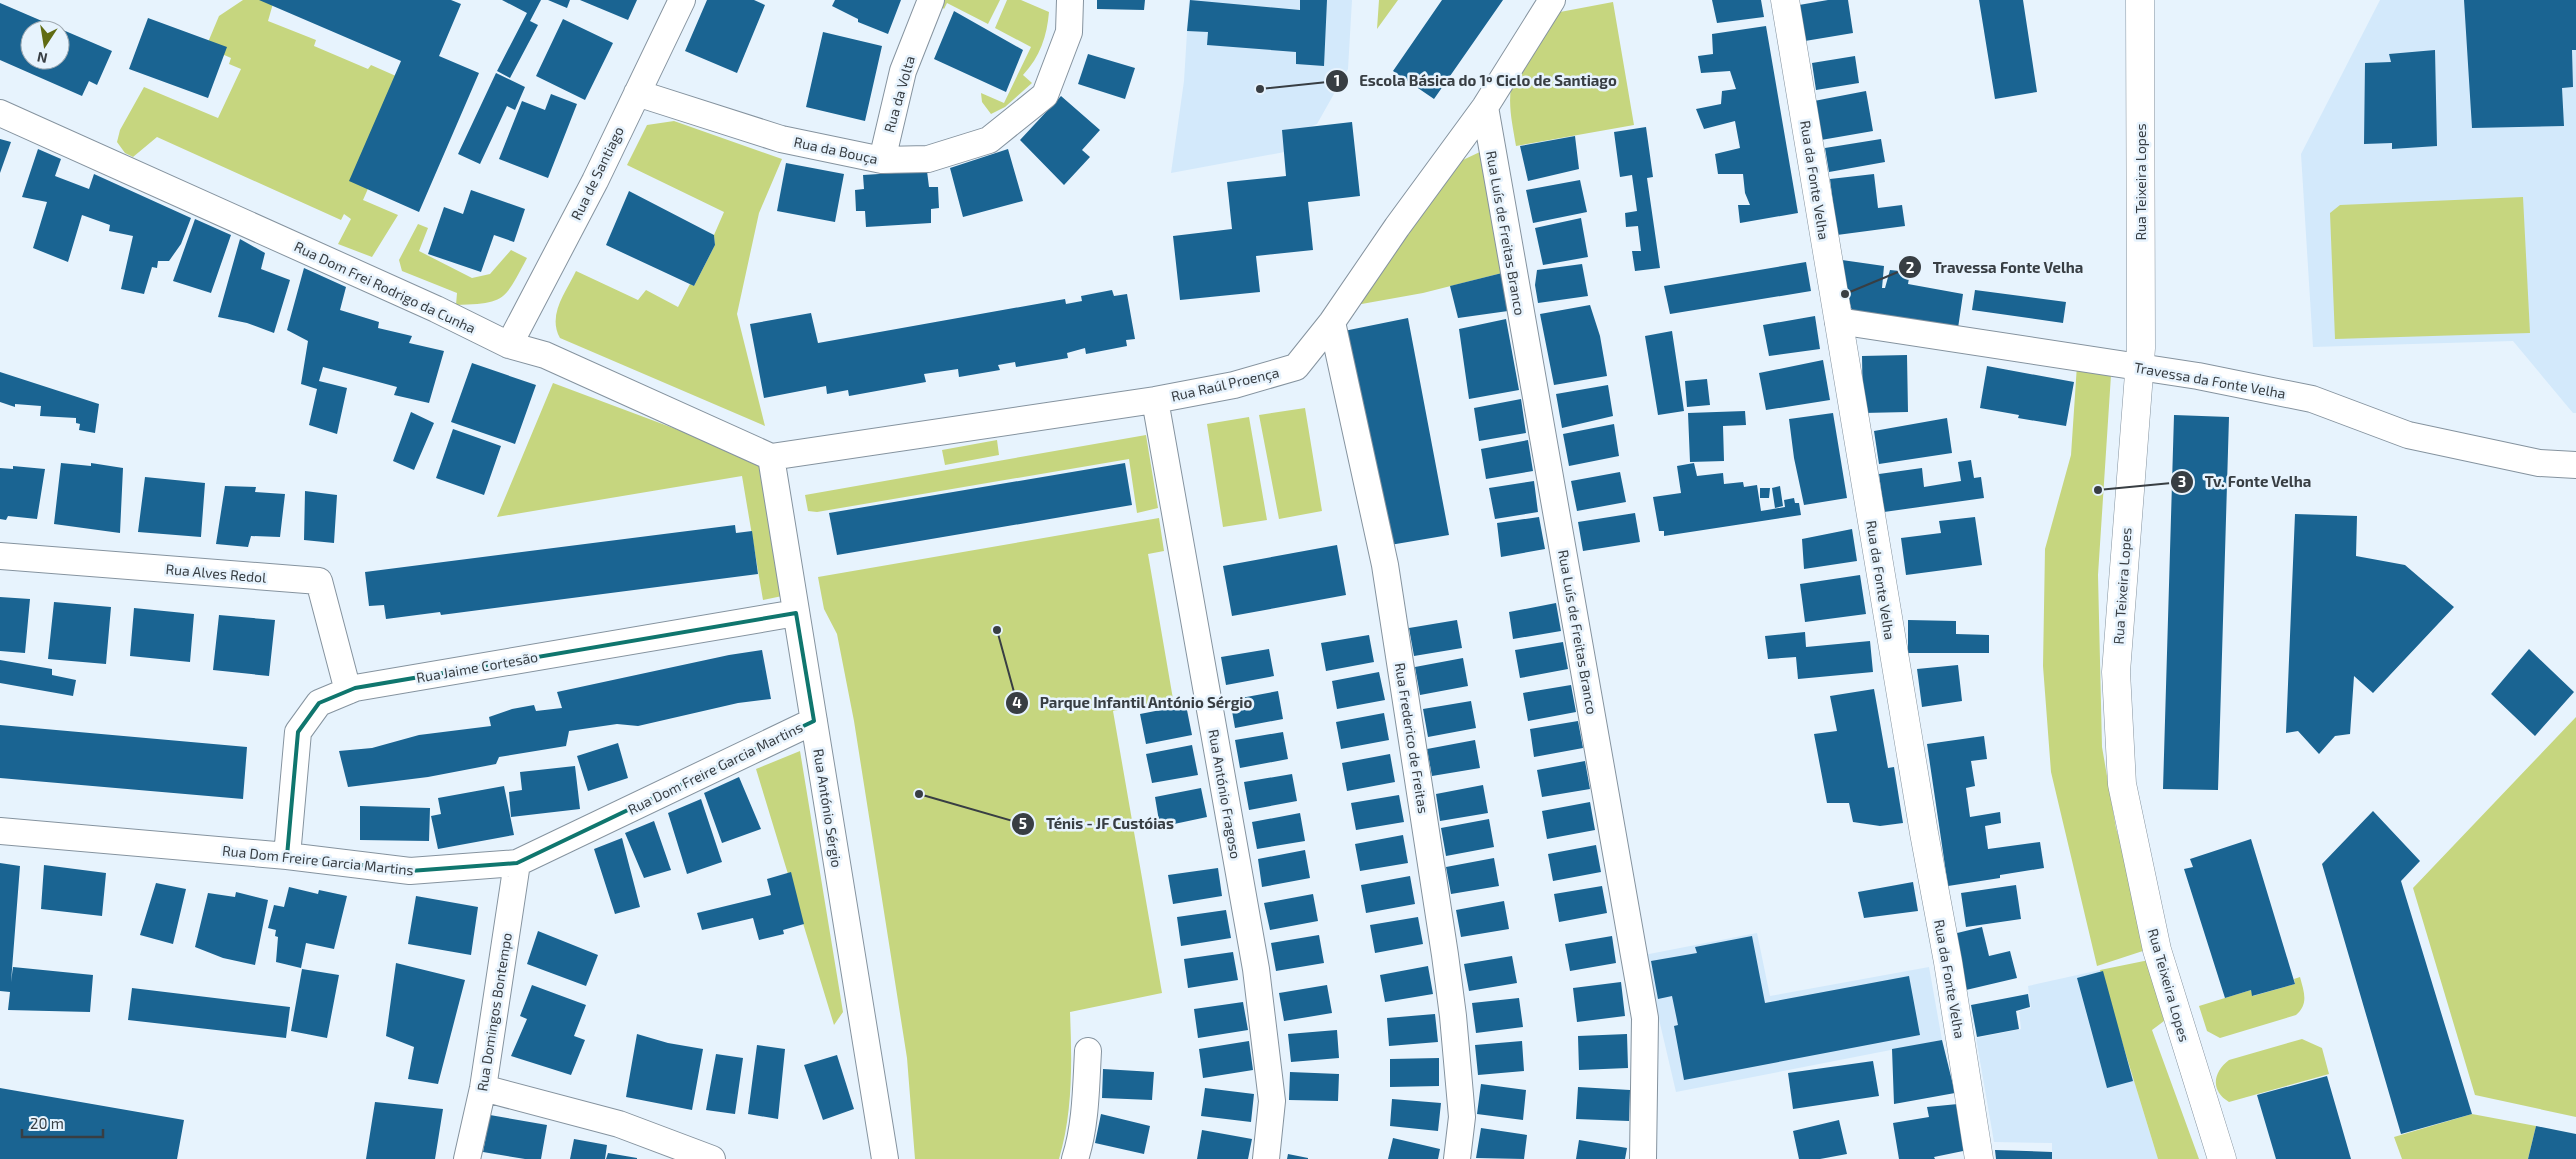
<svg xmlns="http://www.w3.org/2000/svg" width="2576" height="1159" font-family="'Exo 2',sans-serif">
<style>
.built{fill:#d3e9fb}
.green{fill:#c6d67f}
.building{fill:#1a6492;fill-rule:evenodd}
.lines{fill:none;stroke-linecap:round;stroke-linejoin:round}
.street-casing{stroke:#85939f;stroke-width:28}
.secondary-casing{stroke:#85939f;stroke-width:29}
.street{stroke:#fff;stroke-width:26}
.secondary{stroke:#fff;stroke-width:28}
.marked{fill:none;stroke:#0f766e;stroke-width:4;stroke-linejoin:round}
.labels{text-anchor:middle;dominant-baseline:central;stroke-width:5;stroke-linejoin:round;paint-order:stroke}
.street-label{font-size:14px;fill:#383e43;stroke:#e7f3fd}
.leader{fill:none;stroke:#383e43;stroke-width:2}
.callout-dot{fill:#383e43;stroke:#e7f3fd;stroke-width:2}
.mark-label{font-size:15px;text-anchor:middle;font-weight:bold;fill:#fff}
.callout-label{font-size:15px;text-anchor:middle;font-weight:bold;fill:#383e43;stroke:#e7f3fd;stroke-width:5;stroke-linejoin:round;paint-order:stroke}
</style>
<rect width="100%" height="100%" fill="#e7f3fd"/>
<path class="built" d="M1189,0H1352L1348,69L1317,124L1289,135L1290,151L1171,173L1184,81Z
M2380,0H2576V413H2573L2513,341L2313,347L2301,154Z
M1757,933L1770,996L1929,967L1942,1040L1676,1092L1644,955Z
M2100,970L2158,1159H2052V1143L1994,1142L1976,1038L2021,1029L2019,1011L2031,1008L2028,986Z"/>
<path class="green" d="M243,0H274L268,21L316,40L314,46L368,69L371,65L414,84L363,200L398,215L372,257L338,244L351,219L344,214L341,220L157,137L133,157L125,153L117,142L120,130L144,87L218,118L241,69L229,64L231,58L206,47L219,16Z
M944,0H1000L988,24L947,3L944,9L942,7Z
M1007,0H1021L1049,12C1047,36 1040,57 1023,75L1032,83L1005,107L991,114L982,102L981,93L1004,103L1031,47L995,28Z
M1379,0H1398L1377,29Z
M1613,2L1634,125L1516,146C1513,127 1508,107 1511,88C1513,70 1549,29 1560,12Z
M674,121L782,159L759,213L737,314L765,426L560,338C547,315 566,292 576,271L638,300L646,290L678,307L690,284L694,286L715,245L714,235L724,212L627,165L647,125Z
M1482,151L1502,273L1423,293L1356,305L1448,167Z
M2523,197L2530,333L2335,339L2330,213L2340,205Z
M418,224L428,228L419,251L472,278L490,274L511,250L527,258C504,301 506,303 456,305L457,293L402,271L399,260Z
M2077,365L2111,375L2098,575L2102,747L2116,828L2152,948L2097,966L2051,772L2043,666L2045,549L2071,455Z
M553,383L764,462L787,595L763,600L742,476L497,517Z
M1305,408L1322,511L1279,519L1259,415Z
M1249,417L1267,520L1223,527L1207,424Z
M1146,435L1158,508L1137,513L1129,459L817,512L808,511L805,495Z
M997,440L999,455L945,465L942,450Z
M1159,518L1164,551L1148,554L1173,699L1113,711L1162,993L1070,1012C1072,1061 1073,1112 1059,1159H915L907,1058L854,721L837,634L824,609L818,577Z
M2576,717V1117L2475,1095L2413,888Z
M800,751L843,1012L834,1025L756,769Z
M2149,960L2164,1021L2152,1030L2199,1159H2158L2100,970Z
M2300,977C2304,992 2309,1004 2296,1015L2220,1038L2207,1031L2199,1006L2251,990L2253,996L2295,984L2294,979Z
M2302,1039L2322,1048L2329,1074L2229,1102C2210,1091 2213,1072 2229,1060Z
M2472,1114L2536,1126L2528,1159H2402L2394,1137Z"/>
<path class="building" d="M259,0H451L461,4L439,56L479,73L419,212L349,181L401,61Z
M502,0H541L530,21L538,25L510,78L497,71L527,13Z
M548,0H570L567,8Z
M580,0H637L628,20Z
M707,0H754L765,5L737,73L685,51Z
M835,0H901L888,34L858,22V19L832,6Z
M1097,0H1145L1144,10L1097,9Z
M1190,0L1300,10V0H1327L1324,66L1296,64V52L1207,45L1208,32L1187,31Z
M1442,0H1503L1434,99L1393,71Z
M1712,0H1761L1764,17L1717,23Z
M1828,0H1848L1853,33L1805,41L1799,5Z
M1979,0H2023L2037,92L1995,99Z
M2464,0H2576V50H2572L2573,87L2562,88L2564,126L2472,128Z
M0,3L112,51L97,85L89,81L82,96L0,60ZM30,30H60V60H30Z
M954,11L1023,50L1006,92L934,59Z
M148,18L227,47L208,98L129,69Z
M563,19L613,43L585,100L536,76Z
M1766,26L1798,213L1740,223L1738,205H1750L1745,193L1743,174H1718L1715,154L1740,148L1735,121L1704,129L1696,109L1721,104L1722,91L1736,89L1730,71L1701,73L1698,56L1713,54L1712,34Z
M823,32L882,46L865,121L806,107Z
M2435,50L2437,146L2392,149V143L2364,144L2365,63L2391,62L2389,54Z
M1088,54L1135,68L1125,99L1078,84Z
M1855,56L1859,83L1816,90L1812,63Z
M496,73L525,87L515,110L507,106L480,164L458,154Z
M1866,91L1873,131L1821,140L1814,101Z
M551,94L577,104L548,178L499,159L522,101L545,110Z
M1061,96L1100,130L1082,150L1090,157L1064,185L1020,140Z
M1352,122L1360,196L1308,202L1313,250L1256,256L1260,292L1180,300L1173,236L1232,229L1227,182L1286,176L1282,130Z
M1646,127L1653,177L1647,178L1660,268L1635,271L1632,251H1641L1638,226L1626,227L1625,213L1637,211L1632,175L1620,177L1614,132Z
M1575,136L1579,169L1528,181L1520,146Z
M0,139L11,142L0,173Z
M1881,139L1885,162L1829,172L1825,148Z
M38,149L61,159L55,176L89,189L94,174L191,218L181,244L169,261H158L157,268L152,267L144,294L121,289L133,236L109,231L110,225L82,215L68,262L33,248L47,202L22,197Z
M1008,149L1023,201L963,217L950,168Z
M786,163L844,174L835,222L777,211Z
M927,171L929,187H938L939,208L931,209V223L866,227L865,211H856L855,190L864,189L863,175Z
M1874,174L1878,208L1902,205L1905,226L1837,235L1830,179Z
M1580,180L1587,212L1533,223L1526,190Z
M471,190L525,209L514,242L494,235L481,272L428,254L444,207L463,214Z
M629,191L714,235L715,245L694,286L606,245Z
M1581,218L1588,257L1543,265L1535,228Z
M195,219L231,235L211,293L173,281Z
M240,239L265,253L261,269L290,280L274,333L247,323L218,317Z
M1842,260L1884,266L1882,288H1885L1890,270L1910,272L1908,284L1963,294L1958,328L1852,311L1845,285Z
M1806,262L1811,291L1670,314L1664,286Z
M1582,264L1588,296L1538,303L1535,285L1537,270Z
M304,268L346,287L340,310L379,322L378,328L412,336L409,343L444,351L429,403L394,395L397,387L323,367L319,381L347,388L337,434L309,425L317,389L301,384L308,341L287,330Z
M1502,273L1508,311L1458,318L1450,286Z
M1112,290L1114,296L1127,294L1135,339L1126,340L1127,346L1086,354L1085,348L1067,353L1068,358L1016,367L1015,362L998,365L1000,370L959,377L958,369L924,374L926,382L849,396L848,390L827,394L826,386L764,398L750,324L811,313L818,343L1065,299L1066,304L1082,301L1081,296Z
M1975,290L2066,302L2063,323L1972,310Z
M1590,305L1600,336L1607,376L1554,385L1540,314Z
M1815,316L1820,349L1769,356L1763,325Z
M1408,318L1449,535L1390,545L1344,331Z
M1506,319L1519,390L1469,399L1459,329Z
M1672,331L1684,411L1658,415L1645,336Z
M1907,355L1908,412L1863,413L1862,356Z
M1823,360L1830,400L1766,410L1759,373Z
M472,363L536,385L515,444L451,422Z
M1987,366L2074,382L2066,426L2018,418L2019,415L1980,408Z
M0,372L99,404L95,433L79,430L80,424L76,423V418L40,416L41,406L15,404V407L0,402Z
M1707,379L1710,405L1687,407L1685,381Z
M1608,385L1613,416L1562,428L1556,394Z
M1521,399L1526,433L1479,441L1474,408Z
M1745,411L1746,425L1723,426L1724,461L1690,462L1688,413Z
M411,412L434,423L414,470L393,461Z
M1833,413L1847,498L1804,505L1794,458L1789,419Z
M2174,415L2229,417L2218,790L2163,789Z
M1947,418L1952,453L1879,464L1874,431Z
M1614,424L1619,456L1569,466L1563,434Z
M453,429L501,446L484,495L436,478Z
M1528,440L1533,471L1486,479L1481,449Z
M1971,460L1974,478L1981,477L1984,498L1884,512L1879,474L1922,468L1924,487L1961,481L1958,462Z
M61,463L91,466V463L123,468L120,533L54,524Z
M1125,463L1132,505L837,555L829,513Z
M1694,463L1697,476L1723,473L1724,484L1743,482L1744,487L1757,485L1761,511L1785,507L1784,500L1794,498L1795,503H1799L1801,515L1664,536V531H1659L1653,497L1681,493L1677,466Z
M13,466L45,469L37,519L8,516L6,520L0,519V468L13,469Z
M1620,472L1626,502L1577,511L1571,481Z
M145,477L205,483L201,537L138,532Z
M1534,481L1538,512L1495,519L1489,488Z
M225,486L256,487L255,492L285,494L280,537L251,536L248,547L216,544Z
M1780,486L1783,506L1775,508L1772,488Z
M1760,488H1770L1769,498H1760Z
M305,491L337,495L334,543L304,540Z
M1635,513L1640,542L1583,551L1578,522Z
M2295,514L2357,516L2356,556L2405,565L2454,607L2373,693L2354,676L2350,734L2335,736L2319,754L2298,731L2286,733Z
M1539,517L1545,549L1501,557L1497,523Z
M1975,517L1982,565L1906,575L1901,538L1941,533L1939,521Z
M735,525L736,533L752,531L758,574L441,615L440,612L386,619L384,605L369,606L365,572Z
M1852,529L1857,561L1804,569L1802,539Z
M1337,545L1346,595L1232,616L1223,566Z
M1860,575L1866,614L1805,622L1800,584Z
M0,597L30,599L25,653L0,651Z
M54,602L111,607L106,664L48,659Z
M1556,603L1561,631L1513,639L1509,612Z
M134,608L194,614L190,662L130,656Z
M219,615L275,620L269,676L213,670Z
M1457,620L1462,648L1414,656L1409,628Z
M1908,620L1956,621V634L1989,635V653H1908Z
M1805,632L1806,647L1870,641L1873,672L1798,679L1796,657L1768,659L1765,636Z
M1369,635L1374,662L1326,671L1321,643Z
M1563,642L1568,669L1520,678L1515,650Z
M1269,649L1274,676L1226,685L1221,657Z
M2529,649L2574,692L2535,736L2491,694Z
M762,650L771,699L738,703L638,726L617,724L569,731L566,746L499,757L496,764L428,777L348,787L339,751L372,748L419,735L491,726L489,717L512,709L534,705L536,711L562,708L557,692L729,655Z
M1463,658L1468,686L1420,695L1415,667Z
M0,660L52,669V675L76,680L73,696L0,683Z
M1958,665L1962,701L1922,707L1917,669Z
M1379,672L1385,700L1337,709L1332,681Z
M1571,685L1576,712L1528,721L1523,693Z
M1874,689L1888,768L1894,767L1903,823L1880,826L1853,822L1849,803H1827L1814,734L1837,731L1830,696Z
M1278,691L1283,719L1235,728L1230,700Z
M1471,701L1476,728L1428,737L1423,709Z
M1186,705L1192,735L1146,744L1140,714Z
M1384,713L1389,740L1341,749L1336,722Z
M1578,721L1583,748L1534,757L1530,729Z
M0,725L247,747L243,799L0,778Z
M1283,732L1288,759L1240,768L1235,740Z
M1984,736L1987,759L1971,761L1975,786L1966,788L1970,817L2000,812L2001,823L1985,826L1988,849L2040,842L2044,868L2000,875V878L1948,886L1927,744Z
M1475,740L1480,768L1432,776L1427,749Z
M618,743L628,778L588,791L577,756Z
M1192,745L1198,775L1152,783L1146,754Z
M1390,754L1395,782L1347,791L1342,763Z
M1585,761L1590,789L1542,797L1537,770Z
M575,766L580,809L511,817L509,792L522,790L520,772Z
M1292,774L1297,801L1249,810L1244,782Z
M739,777L761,829L722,843L704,793Z
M1483,785L1488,813L1440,821L1436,794Z
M504,786L514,835L438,849L431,816L441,814L438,798Z
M1201,788L1207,817L1160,827L1155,797Z
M1399,795L1404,822L1356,830L1351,803Z
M701,799L722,862L687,874L668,813Z
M1590,802L1595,830L1547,839L1542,811Z
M360,806L430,808L429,841L360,840Z
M2373,811L2420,861L2401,881L2472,1114L2401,1134L2322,864Z
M1300,813L1305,841L1257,849L1252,822Z
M1489,819L1494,847L1446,856L1441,828Z
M654,821L671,870L644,878L625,833Z
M1403,835L1408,863L1360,871L1355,844Z
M622,838L640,907L615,914L594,849Z
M2251,839L2295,984L2252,996L2251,990L2225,998L2184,869L2193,867L2190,859Z
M1596,845L1601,872L1553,881L1548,854Z
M1305,850L1310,878L1262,887L1258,859Z
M1494,858L1499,886L1451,894L1446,867Z
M0,863L20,866L11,982L13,967L93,975L90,1012L8,1010L10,992L0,991Z
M44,865L106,873L102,916L41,909Z
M1218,868L1222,896L1173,904L1168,875Z
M791,872L804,924L783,930L784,934L759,940L753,918L702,930L697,913L771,895L767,879Z
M1410,876L1415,904L1366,913L1361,885Z
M1913,882L1918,911L1864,918L1858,892Z
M156,883L186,889L173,944L140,935Z
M2016,885L2021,919L1966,927L1961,893Z
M1602,886L1607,913L1559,922L1554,894Z
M289,887L318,894L319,890L347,896L334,949L306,943L301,968L276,962L278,937L275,936L276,930L268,928L274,905L284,907Z
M236,892L268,900L255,965L223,958L195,947L208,893L235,897Z
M1313,894L1318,921L1270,930L1264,903Z
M416,896L478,907L471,955L408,944Z
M1504,901L1509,929L1461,937L1456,910Z
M1226,910L1231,938L1181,946L1177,917Z
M1418,917L1423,944L1375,953L1370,925Z
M1982,927L1989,956L2010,951L2017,978L1966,990L1953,934Z
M538,931L598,955L586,986L527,964Z
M1319,935L1324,963L1276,971L1271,943Z
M1612,936L1616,963L1570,971L1565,944Z
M1752,936L1765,1003L1909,976L1920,1035L1684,1080L1674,1026L1678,1025L1672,996L1658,999L1651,961L1697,953L1695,947Z
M1233,952L1238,980L1188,988L1184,959Z
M1512,956L1517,983L1469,991L1464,964Z
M396,963L465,980L438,1084L408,1079L414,1047L386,1036Z
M1428,966L1433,994L1385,1002L1380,975Z
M302,969L339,975L327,1038L291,1031Z
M2103,971L2133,1081L2107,1088L2077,978Z
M1621,982L1625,1016L1577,1022L1573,988Z
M532,985L586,1005L574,1036L585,1040L571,1075L511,1056L527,1019L520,1016Z
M1327,985L1332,1013L1284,1021L1279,993Z
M132,988L290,1007L286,1038L128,1020Z
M2028,994L2030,1007L2016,1011L2019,1029L1977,1037L1971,1005Z
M1519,998L1523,1027L1476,1033L1472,1003Z
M1243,1002L1248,1030L1198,1038L1194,1009Z
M1435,1014L1438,1042L1389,1046L1387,1018Z
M1337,1030L1339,1058L1291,1062L1288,1034Z
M637,1034L668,1043L703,1049L692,1110L626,1097Z
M1627,1034L1628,1068L1579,1070L1578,1036Z
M1942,1040L1955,1093L1894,1104L1892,1049Z
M1249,1041L1253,1070L1203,1078L1199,1049Z
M1522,1041L1524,1071L1478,1075L1475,1045Z
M757,1045L785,1049L778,1119L748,1114Z
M716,1054L743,1058L735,1114L706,1110Z
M837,1055L854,1109L823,1120L804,1065Z
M1439,1058V1086L1390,1087V1059Z
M1873,1061L1879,1096L1793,1109L1788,1073Z
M1103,1069L1154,1072L1152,1100L1102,1098Z
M1290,1072L1339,1074L1338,1101L1289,1100Z
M2327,1076L2351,1159H2276L2257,1095Z
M1481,1084L1526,1090L1523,1120L1477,1114Z
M1578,1087L1630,1090L1629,1121L1576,1119Z
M0,1088L184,1120L177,1159H0Z
M1205,1088L1254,1094L1251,1122L1201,1116Z
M1392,1099L1441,1103L1438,1131L1390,1126Z
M375,1102L443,1109L435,1159H366Z
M1958,1104L1968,1150L1934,1157L1935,1159H1899L1893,1123L1929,1117L1927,1107Z
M1101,1114L1150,1126L1144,1154L1095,1143Z
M490,1115L547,1125L541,1159H525L483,1152Z
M1839,1120L1847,1154L1820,1159H1799L1793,1131Z
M2536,1126L2576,1134V1159H2528Z
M1481,1128L1527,1135L1524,1159L1476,1158Z
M1202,1130L1252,1139L1248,1159H1197Z
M1393,1138L1440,1149L1438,1159H1388Z
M574,1139L607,1145L605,1159H570Z
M1579,1140L1627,1148L1625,1159H1576Z
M1995,1150L2052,1152V1159H1996Z
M608,1153L637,1158V1159H606Z
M1288,1154L1308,1158V1159H1287Z"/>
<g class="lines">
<defs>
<path id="street" d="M637,93L781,139L882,160L928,159L989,140L1045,95L1069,32L1070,0
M1485,107L1645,1018L1643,1159
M0,113L436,309L509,345L545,355L771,457
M882,160L903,71L931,0
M1838,321L2198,376L2312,399L2408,435L2539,463L2576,465
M1332,322L1385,565L1445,955L1453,1016L1462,1117L1457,1159
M509,345L595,181L682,0
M1155,400L1256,969L1272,1101L1266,1159
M771,457L1155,400L1234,385L1296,367L1332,322L1397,227L1485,107L1552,0
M771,457L885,1159
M0,556L319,581L348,691
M0,831L287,856L410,871L517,863L814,721
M287,856L298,732L319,703L355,688L796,613
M483,1088L619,1124L712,1159
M467,1159L483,1088L517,863
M1075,1159C1086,1125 1086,1087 1088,1051"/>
<path id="secondary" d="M1785,0L1924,833L1948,962L1979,1159
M2140,0L2141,348L2116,672L2122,784L2157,950L2222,1159"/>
</defs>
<use href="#street" class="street-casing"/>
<use href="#secondary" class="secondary-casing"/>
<use href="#street" class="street"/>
<use href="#secondary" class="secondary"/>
</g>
<path class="marked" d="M796,613L814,721L517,863L410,871L287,856L298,732L319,703L355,688Z"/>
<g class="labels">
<g class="street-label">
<text transform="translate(899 94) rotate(-74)">Rua da Volta</text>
<text transform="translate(836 150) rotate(12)">Rua da Bouça</text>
<text transform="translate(597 173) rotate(-64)">Rua de Santiago</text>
<text transform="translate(1815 180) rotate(81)">Rua da Fonte Velha</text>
<text transform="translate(2140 182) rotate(-90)">Rua Teixeira Lopes</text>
<text transform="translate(1506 233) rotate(80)">Rua Luís de Freitas Branco</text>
<text transform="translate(385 287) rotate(25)">Rua Dom Frei Rodrigo da Cunha</text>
<text transform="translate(2210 380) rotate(10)">Travessa da Fonte Velha</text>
<text transform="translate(1225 384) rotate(-13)">Rua Raúl Proença</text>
<text transform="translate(216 573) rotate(5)">Rua Alves Redol</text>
<text transform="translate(1881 580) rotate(81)">Rua da Fonte Velha</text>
<text transform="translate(2122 586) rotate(-86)">Rua Teixeira Lopes</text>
<text transform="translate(1578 632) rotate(80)">Rua Luís de Freitas Branco</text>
<text transform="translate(477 667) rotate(-10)">Rua Jaime Cortesão</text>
<text transform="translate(1412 738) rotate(81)">Rua Frederico de Freitas</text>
<text transform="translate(715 768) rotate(-26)">Rua Dom Freire Garcia Martins</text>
<text transform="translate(1225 794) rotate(80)">Rua António Fragoso</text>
<text transform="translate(828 808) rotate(81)">Rua António Sérgio</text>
<text transform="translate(318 860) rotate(6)">Rua Dom Freire Garcia Martins</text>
<text transform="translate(1950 979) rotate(80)">Rua da Fonte Velha</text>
<text transform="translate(2169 985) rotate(74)">Rua Teixeira Lopes</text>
<text transform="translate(494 1012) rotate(-81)">Rua Domingos Bontempo</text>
</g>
</g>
<path class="leader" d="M1260 89L1337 81M1845 294L1910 267M2098 490L2182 482M997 630L1017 703M919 794L1023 824"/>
<g class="callout-dot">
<circle cx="1260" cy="89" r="5"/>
<circle cx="1845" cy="294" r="5"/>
<circle cx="2098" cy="490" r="5"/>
<circle cx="997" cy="630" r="5"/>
<circle cx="919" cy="794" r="5"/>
<circle cx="1337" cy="81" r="12"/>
<circle cx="1910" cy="267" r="12"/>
<circle cx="2182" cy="482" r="12"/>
<circle cx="1017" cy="703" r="12"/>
<circle cx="1023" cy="824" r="12"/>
</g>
<g class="mark-label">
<text x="1337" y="86">1</text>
<text x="1910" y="273">2</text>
<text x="2182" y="487">3</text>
<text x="1017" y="708">4</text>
<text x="1023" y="829">5</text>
</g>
<g class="callout-label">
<text x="1488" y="86">Escola Básica do 1º Ciclo de Santiago</text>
<text x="2008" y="273">Travessa Fonte Velha</text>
<text x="2258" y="487">Tv. Fonte Velha</text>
<text x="1146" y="708">Parque Infantil António Sérgio</text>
<text x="1110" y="829">Ténis - JF Custóias</text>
</g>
<g transform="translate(45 45) rotate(192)"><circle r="24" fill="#e7f3fd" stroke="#a1abb3"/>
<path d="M0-4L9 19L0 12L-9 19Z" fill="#606b13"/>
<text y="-8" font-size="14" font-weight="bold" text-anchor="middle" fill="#383e43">N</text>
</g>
<path d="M22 1129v8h81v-8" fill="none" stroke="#383e43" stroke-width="2.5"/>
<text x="30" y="1129" font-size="15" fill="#383e43" stroke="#e7f3fd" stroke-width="4" paint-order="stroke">20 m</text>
</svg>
